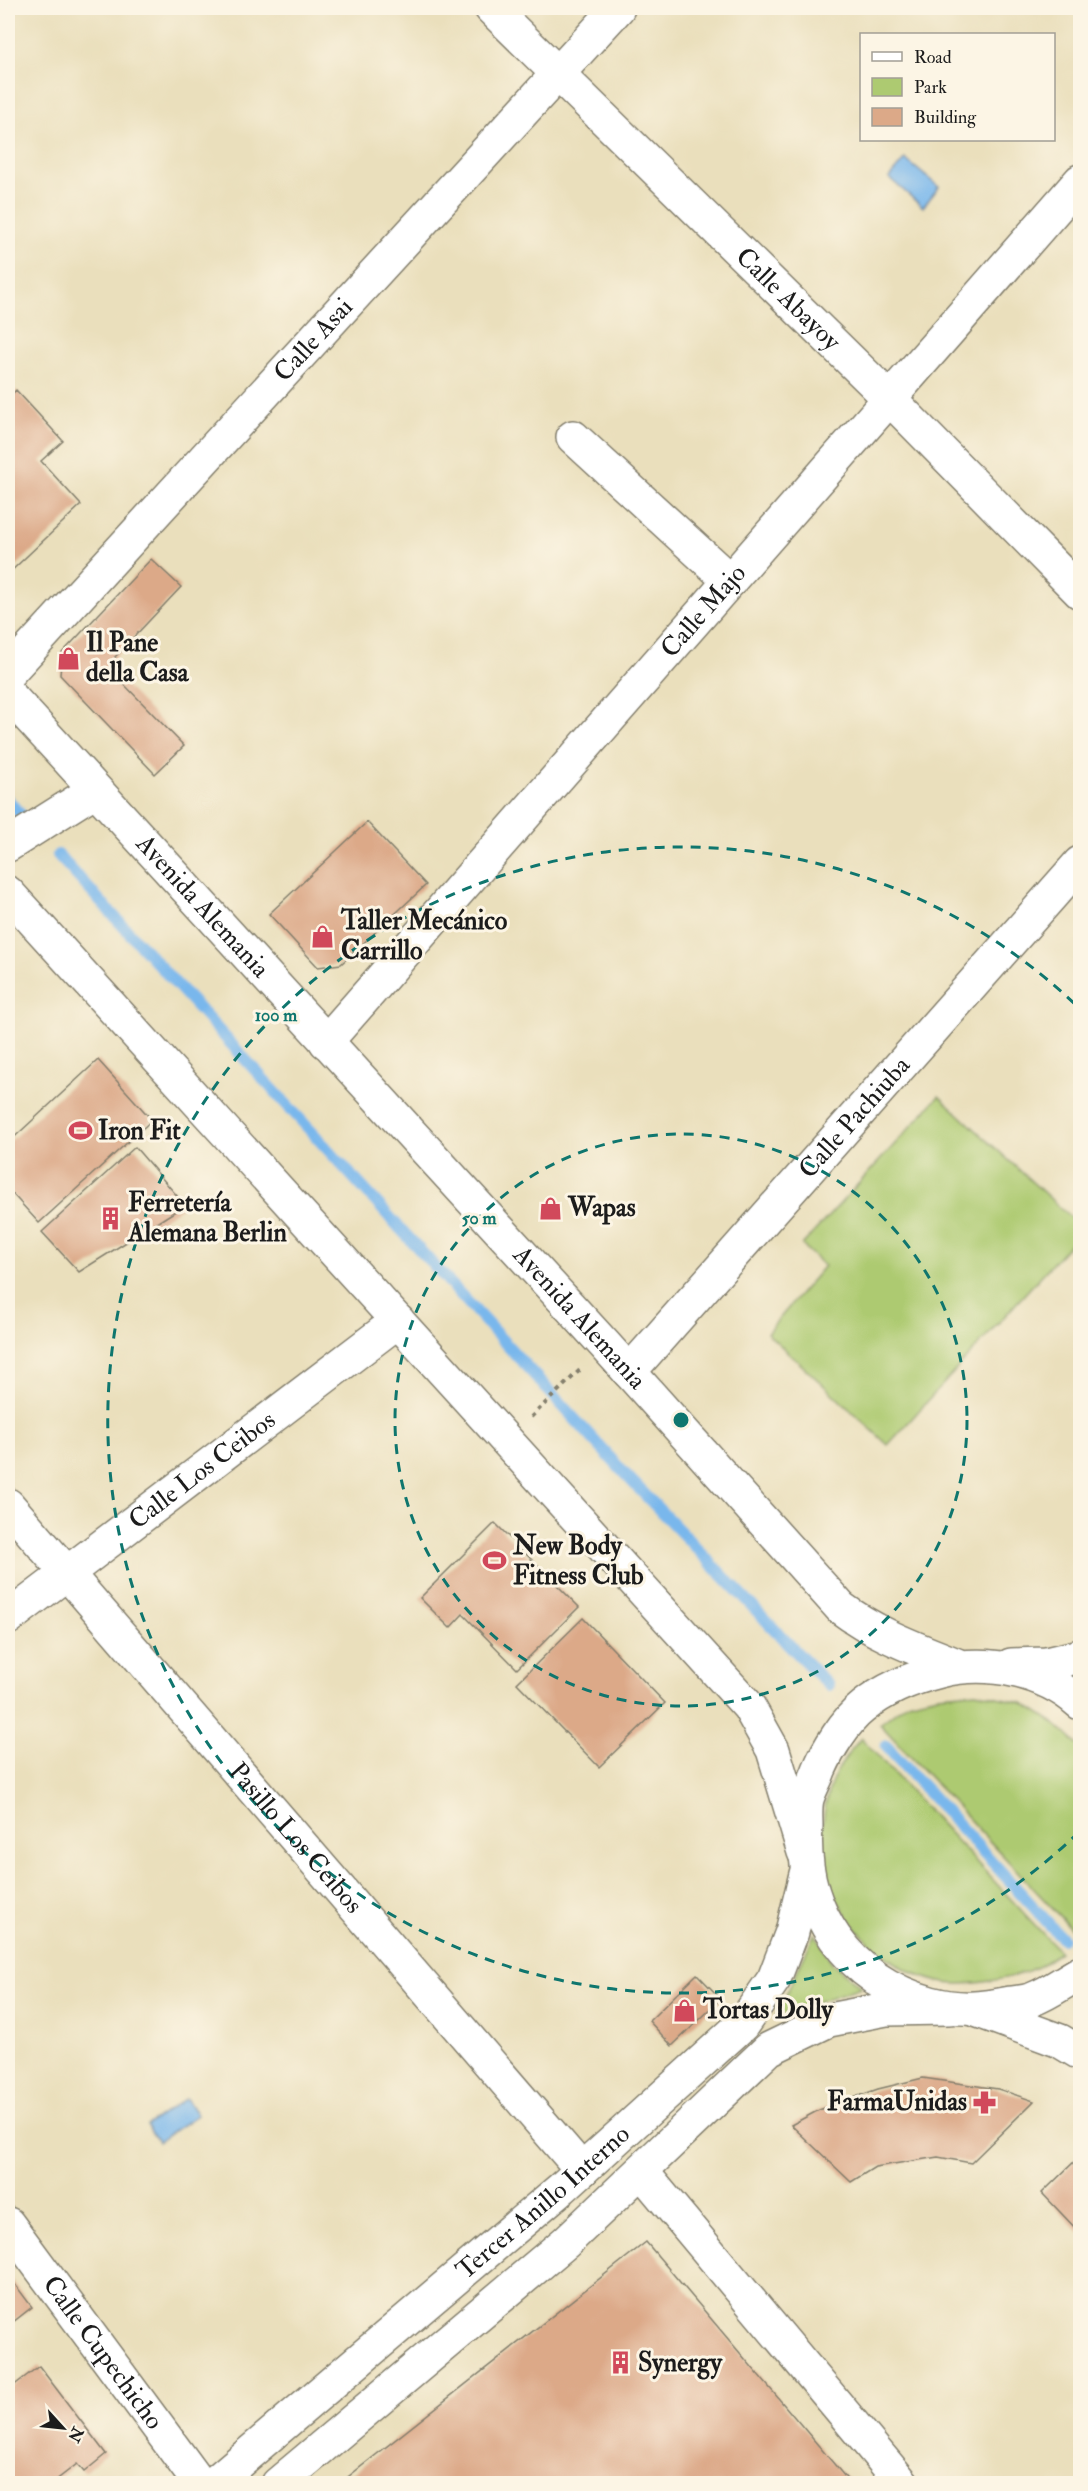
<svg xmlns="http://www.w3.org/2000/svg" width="1088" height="2491" font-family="'IM FELL Double Pica',serif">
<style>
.green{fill:#adca71;stroke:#647346;stroke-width:1.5}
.water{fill:#79b7ec;stroke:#4a6a84;stroke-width:1.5}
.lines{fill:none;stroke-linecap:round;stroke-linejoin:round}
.stream{stroke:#79b7ec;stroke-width:12}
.building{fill:#dca988}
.minor-casing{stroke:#837e6c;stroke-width:36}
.major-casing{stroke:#837e6c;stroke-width:36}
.path{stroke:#837e6c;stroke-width:4;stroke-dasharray:4.5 4.5;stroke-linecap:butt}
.minor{stroke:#fff;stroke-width:33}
.major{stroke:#fff;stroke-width:33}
.ring{fill:none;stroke:#0f766e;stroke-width:3;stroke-dasharray:10 8}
.labels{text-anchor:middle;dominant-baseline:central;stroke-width:6;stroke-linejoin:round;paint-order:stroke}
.street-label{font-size:26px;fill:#1c1c1c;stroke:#fcf5e5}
.poi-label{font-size:26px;font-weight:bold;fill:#1c1c1c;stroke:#fcf5e5;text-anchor:start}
.centre{fill:#0f766e;stroke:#fcf5e5;stroke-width:3}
.ring-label{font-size:18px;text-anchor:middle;font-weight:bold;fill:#0f766e;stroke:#fcf5e5;stroke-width:6;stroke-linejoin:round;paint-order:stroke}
</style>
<rect width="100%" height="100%" fill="#fcf5e5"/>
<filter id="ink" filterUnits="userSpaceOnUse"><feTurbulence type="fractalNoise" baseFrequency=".0167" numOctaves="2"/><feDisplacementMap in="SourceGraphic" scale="12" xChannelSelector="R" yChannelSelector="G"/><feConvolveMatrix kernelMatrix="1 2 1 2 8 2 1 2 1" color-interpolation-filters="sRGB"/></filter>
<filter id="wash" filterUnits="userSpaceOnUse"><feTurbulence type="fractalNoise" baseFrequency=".008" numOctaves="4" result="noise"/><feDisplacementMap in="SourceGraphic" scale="24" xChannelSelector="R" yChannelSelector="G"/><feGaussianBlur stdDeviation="1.35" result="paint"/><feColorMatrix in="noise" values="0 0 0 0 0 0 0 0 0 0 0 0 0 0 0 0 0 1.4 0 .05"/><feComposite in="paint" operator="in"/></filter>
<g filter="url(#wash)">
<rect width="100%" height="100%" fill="#eadfbc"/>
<path class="green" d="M939,1096L1080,1226V1233L888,1445L767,1333L824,1266L802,1245Z
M976,1692L1023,1703L1053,1722L1080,1747V1933L1078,1936L880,1724L908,1702L937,1695Z
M861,1738L1060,1952C1052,1957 1045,1963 1037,1967C1013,1979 965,1988 939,1982C882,1968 838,1919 823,1864C818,1843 825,1794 835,1775C842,1761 851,1750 861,1738Z
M815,1933L832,1963L861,1987L776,2016Z"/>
<path class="water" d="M905,159L939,187L923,207L889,178Z
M186,2098L197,2115L158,2142L147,2125Z"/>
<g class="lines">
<path class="stream" d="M8,800L20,814
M58,855L625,1474L828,1685
M886,1746L1062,1938"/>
</g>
<g id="blocks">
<path class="building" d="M16,390L63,441L41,461L81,505L8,574V398Z
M151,559L181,587L115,657V675L184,746L155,774L60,675L62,653Z
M367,822L426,885L341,964L318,967L269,914Z
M98,1060L152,1120L39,1223L8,1189V1143Z
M135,1147L185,1205L79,1272L42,1232Z
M495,1523L579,1607L517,1669L463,1614L450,1628L420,1598Z
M583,1618L665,1703L599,1767L517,1683Z
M697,1974L721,1999L672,2046L649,2021Z
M923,2078L998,2089L1034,2101L971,2163L938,2157L906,2162L875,2167L851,2182L791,2125L819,2110L878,2089Z
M1077,2159L1080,2163V2233L1042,2193Z
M646,2242L851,2484H339Z
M8,2275L32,2307L8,2326Z
M39,2366L106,2454L84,2472L77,2464L51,2484H8V2390Z"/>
</g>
</g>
<g filter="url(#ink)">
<use href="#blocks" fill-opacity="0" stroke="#837e6c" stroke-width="1.5"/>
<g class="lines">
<defs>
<g id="minor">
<path id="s1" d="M491,8L890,399L1080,592"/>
<path d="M573,437L730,581"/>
<path id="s2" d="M8,673L618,8"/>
<path d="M8,845L95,790"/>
<path id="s3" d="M326,1042L1080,181"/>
<path id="s4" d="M629,1372L1080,863"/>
<path id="s5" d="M8,1505L582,2170"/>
<path id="s6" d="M8,1618L398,1321"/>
<path d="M642,2172L903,2484"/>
<path id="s7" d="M8,2224L200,2484"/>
</g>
<g id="major">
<path id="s8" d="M8,694L605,1345L841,1608C877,1635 918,1649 959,1666"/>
<path d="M8,893L749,1707L773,1750L804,1852"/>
<path d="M1011,1665L1046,1664L1080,1656"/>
<path d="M1080,1703C1044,1671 988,1659 940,1671C912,1678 886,1688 863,1707C845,1721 828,1749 819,1770C816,1779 810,1789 807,1799C805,1808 806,1818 806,1826C800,1911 848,1980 930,2003C960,2011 980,2009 1011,2003C1018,2002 1026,2002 1033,1999C1049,1993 1065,1981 1080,1973"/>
<path d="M976,2010L1060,2041L1080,2053"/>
<path id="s9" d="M213,2484L562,2188L742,2025L774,1979L792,1932L806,1874"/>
<path d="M278,2484L566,2242L769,2049L829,2020L886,2009L949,2008"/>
</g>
</defs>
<use href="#minor" class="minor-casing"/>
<use href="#major" class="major-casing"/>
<path class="path" d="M531,1417L580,1370"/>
<use href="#minor" class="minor"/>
<use href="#major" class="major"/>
</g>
</g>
<g class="ring">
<circle cx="681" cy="1420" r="286"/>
<path d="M1079 1832A573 573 0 1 1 1079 1008"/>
</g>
<defs>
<symbol id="shop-bare" viewBox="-9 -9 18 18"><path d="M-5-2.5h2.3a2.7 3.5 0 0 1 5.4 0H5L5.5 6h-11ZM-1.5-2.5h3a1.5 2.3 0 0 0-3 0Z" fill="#d1495b" stroke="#fcf5e5" stroke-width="2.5" paint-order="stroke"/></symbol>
<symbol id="stadium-bare" viewBox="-9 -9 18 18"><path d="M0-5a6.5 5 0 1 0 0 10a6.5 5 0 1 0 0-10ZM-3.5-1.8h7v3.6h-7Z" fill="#d1495b" stroke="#fcf5e5" stroke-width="2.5" paint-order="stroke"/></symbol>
<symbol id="building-bare" viewBox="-9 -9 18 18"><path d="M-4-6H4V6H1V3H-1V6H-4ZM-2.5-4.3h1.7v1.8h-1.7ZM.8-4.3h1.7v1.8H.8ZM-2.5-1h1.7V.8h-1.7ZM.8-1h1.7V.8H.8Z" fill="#d1495b" stroke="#fcf5e5" stroke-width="2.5" paint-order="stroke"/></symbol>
<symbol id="pharmacy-bare" viewBox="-9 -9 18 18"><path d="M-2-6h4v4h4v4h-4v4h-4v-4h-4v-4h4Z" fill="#d1495b" stroke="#fcf5e5" stroke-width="2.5" paint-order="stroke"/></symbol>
</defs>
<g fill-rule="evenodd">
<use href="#shop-bare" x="52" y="642" width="33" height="33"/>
<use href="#shop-bare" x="306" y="920" width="33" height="33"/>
<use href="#stadium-bare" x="64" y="1114" width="33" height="33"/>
<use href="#shop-bare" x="534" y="1192" width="33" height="33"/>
<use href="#building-bare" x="94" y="1202" width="33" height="33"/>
<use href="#stadium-bare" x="478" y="1544" width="33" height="33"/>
<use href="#shop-bare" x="668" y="1994" width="33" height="33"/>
<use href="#pharmacy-bare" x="968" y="2086" width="33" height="33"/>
<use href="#building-bare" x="604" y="2346" width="33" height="33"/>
</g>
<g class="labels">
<g class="street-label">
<text stroke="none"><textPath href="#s1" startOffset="416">Calle Abayoy</textPath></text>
<text stroke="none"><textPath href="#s2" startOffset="452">Calle Asai</textPath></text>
<text stroke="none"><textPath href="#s3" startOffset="573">Calle Majo</textPath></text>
<text stroke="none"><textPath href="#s8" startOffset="288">Avenida Alemania</textPath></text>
<text stroke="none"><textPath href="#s4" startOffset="340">Calle Pachiuba</textPath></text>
<text stroke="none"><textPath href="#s8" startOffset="846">Avenida Alemania</textPath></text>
<text stroke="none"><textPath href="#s6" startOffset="244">Calle Los Ceibos</textPath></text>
<text stroke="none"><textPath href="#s5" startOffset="440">Pasillo Los Ceibos</textPath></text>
<text stroke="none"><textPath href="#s9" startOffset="434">Tercer Anillo Interno</textPath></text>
<text stroke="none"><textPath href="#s7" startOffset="160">Calle Cupechicho</textPath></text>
</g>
<g class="poi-label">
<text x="86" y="643">Il Pane<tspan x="86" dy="30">della Casa</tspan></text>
<text x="341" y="921">Taller Mecánico<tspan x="341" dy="30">Carrillo</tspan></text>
<text x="98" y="1131">Iron Fit</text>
<text x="128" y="1203">Ferretería<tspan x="128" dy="30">Alemana Berlin</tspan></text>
<text x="568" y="1208">Wapas</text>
<text x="513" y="1546">New Body<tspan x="513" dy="30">Fitness Club</tspan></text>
<text x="703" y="2010">Tortas Dolly</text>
<text x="967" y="2102" text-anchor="end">FarmaUnidas</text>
<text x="638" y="2363">Synergy</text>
</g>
</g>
<circle cx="681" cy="1420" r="9" class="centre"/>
<g class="ring-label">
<text x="276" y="1021">100 m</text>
<text x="479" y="1224">50 m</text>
</g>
<rect width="1088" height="2491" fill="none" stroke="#fcf5e5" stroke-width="30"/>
<rect x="860" y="33" width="195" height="108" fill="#fcf5e5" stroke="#a29e95" stroke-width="1.5"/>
<rect x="872" y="52" width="30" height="9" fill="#ffffff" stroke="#a29e95" stroke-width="1.5"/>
<text x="914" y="63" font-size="18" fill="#1c1c1c">Road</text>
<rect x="872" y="78" width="30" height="18" fill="#adca71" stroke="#a29e95" stroke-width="1.5"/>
<text x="914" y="93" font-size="18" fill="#1c1c1c">Park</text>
<rect x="872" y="108" width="30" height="18" fill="#dca988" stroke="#a29e95" stroke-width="1.5"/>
<text x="914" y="123" font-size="18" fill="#1c1c1c">Building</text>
<g transform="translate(63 2428) rotate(117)" stroke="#fcf5e5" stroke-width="4.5" paint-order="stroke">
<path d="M0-4.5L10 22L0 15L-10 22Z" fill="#1c1c1c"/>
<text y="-9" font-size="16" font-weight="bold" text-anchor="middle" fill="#1c1c1c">N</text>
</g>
</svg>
